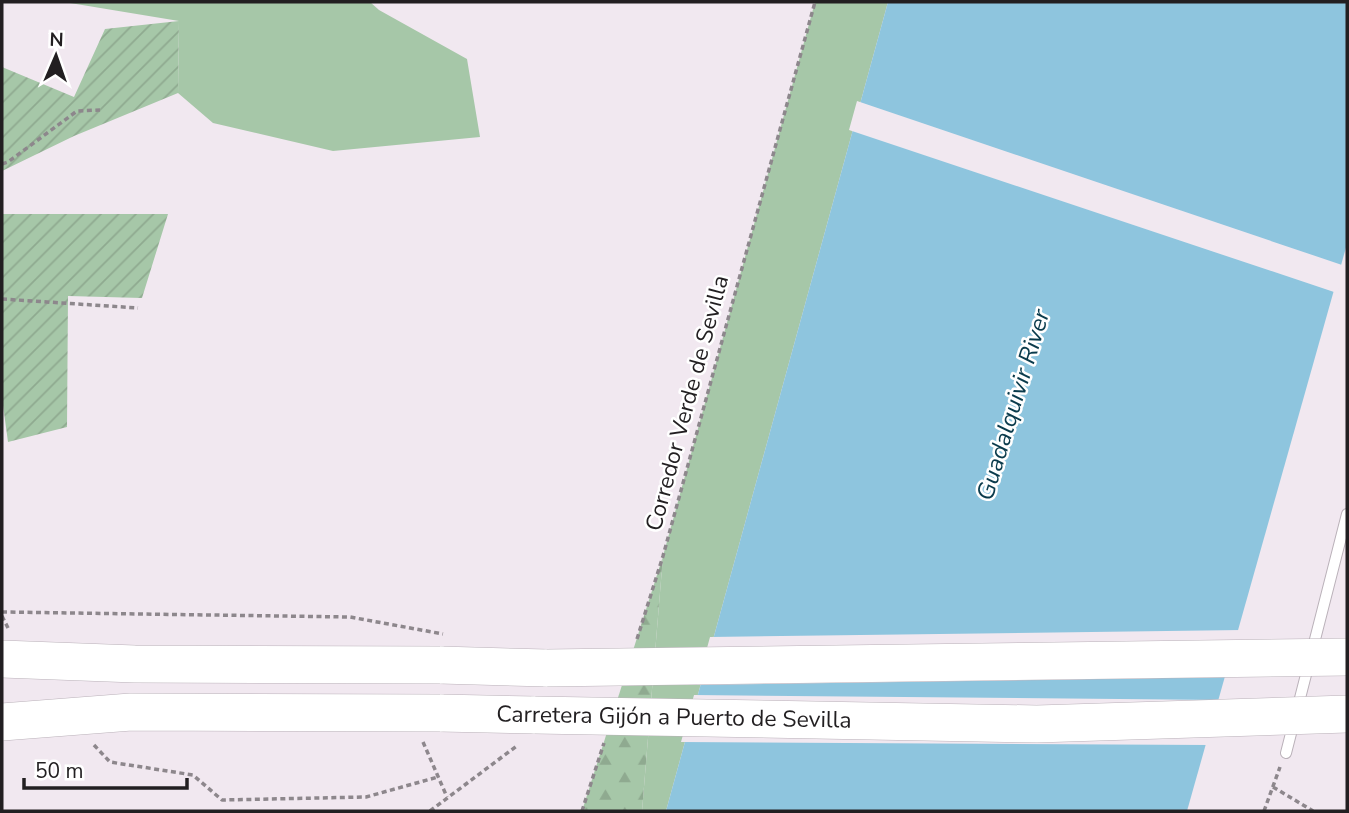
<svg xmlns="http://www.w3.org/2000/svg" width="1349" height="813" font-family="'Nunito Sans',sans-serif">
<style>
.grass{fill:#a6c7a8}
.forest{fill:url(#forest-firs)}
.garden{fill:url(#garden-furrows)}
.water{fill:#8ec5de}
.pier{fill:#f1e8f0}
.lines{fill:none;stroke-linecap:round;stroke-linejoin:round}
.lane-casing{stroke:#bab1b9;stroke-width:12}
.highway-casing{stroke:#bab1b9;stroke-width:38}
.path{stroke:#8d878c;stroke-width:3.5;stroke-dasharray:5 3.5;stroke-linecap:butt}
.lane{stroke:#fff;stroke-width:10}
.highway{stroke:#fff;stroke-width:37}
.highway-bridge-casing{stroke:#bab1b9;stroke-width:38;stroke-linecap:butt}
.highway-bridge{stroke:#fff;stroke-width:37}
.labels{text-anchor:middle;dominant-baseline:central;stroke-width:5;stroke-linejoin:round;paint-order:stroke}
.street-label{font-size:23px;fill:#221f21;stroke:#fff}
.water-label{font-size:24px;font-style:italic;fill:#0a3b4c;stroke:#fff}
</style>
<defs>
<pattern id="forest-firs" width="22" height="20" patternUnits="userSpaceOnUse" patternTransform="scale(1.75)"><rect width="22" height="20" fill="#a6c7a8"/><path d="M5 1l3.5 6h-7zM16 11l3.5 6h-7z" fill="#8faa90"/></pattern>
<pattern id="garden-furrows" width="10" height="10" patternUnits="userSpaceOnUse" patternTransform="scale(1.75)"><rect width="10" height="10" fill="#a6c7a8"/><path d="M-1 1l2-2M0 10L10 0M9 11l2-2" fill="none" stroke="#8faa90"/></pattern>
</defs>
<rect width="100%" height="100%" fill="#f1e8f0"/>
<path class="grass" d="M64,2H370L379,10L467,59L480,137L333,151L213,123L178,93L179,21Z
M815,2H888L666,811H642L663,556Z"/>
<path class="forest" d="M663,556L642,811H582Z"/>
<path class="garden" d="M179,21L178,93L74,136L2,171V67L74,97L105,29Z
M2,214H168L142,298L68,296L67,427L8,442L2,398Z"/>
<path class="water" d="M888,2H1347V244L1187,811H666Z"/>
<path class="pier" d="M857,101L1345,266L1337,293L849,130Z
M1242,630L1228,677L697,685L710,637Z
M694,695L1222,700L1209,745L681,742Z"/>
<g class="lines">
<defs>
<path id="lane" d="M1286,753L1347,514"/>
<path id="highway" d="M440,665L547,668
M440,713L535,715"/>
</defs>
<use href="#lane" class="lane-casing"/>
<use href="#highway" class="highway-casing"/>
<path class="path" d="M2,164L8,162L77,111L100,110
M2,299L138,308
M2,612L350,617L443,634
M2,616L9,630
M637,639L663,556L815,2
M423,742L447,797
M94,745L110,762L193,775L222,800L366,797L438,777
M1273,787L1313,811
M430,811L518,745
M582,811L604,743
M1264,811L1280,767"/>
<use href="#lane" class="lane"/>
<use href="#highway" class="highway"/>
<defs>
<path id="highway-bridge" d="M2,659L135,664L440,665
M547,668L1347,657
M535,715L1037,724L1347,714
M2,722L131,712L440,713"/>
</defs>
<use href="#highway-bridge" class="highway-bridge-casing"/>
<use href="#highway-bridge" class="highway-bridge"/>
</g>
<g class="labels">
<g class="street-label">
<text transform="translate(687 403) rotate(-75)">Corredor Verde de Sevilla</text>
<text transform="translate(674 717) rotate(1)">Carretera Gijón a Puerto de Sevilla</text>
</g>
<g class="water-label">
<text transform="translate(1013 405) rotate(-73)">Guadalquivir River</text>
</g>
</g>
<rect width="1349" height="813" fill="none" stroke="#221f21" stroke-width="7"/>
<g transform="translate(56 56) rotate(2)" stroke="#ffffff" stroke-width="5" paint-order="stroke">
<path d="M0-5L12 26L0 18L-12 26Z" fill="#221f21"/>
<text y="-10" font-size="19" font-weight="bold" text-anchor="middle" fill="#221f21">N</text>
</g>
<path d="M24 778v10h163v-10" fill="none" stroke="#221f21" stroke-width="3.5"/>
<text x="35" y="778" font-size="21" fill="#221f21" stroke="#ffffff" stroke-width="5" paint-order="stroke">50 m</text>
</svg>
